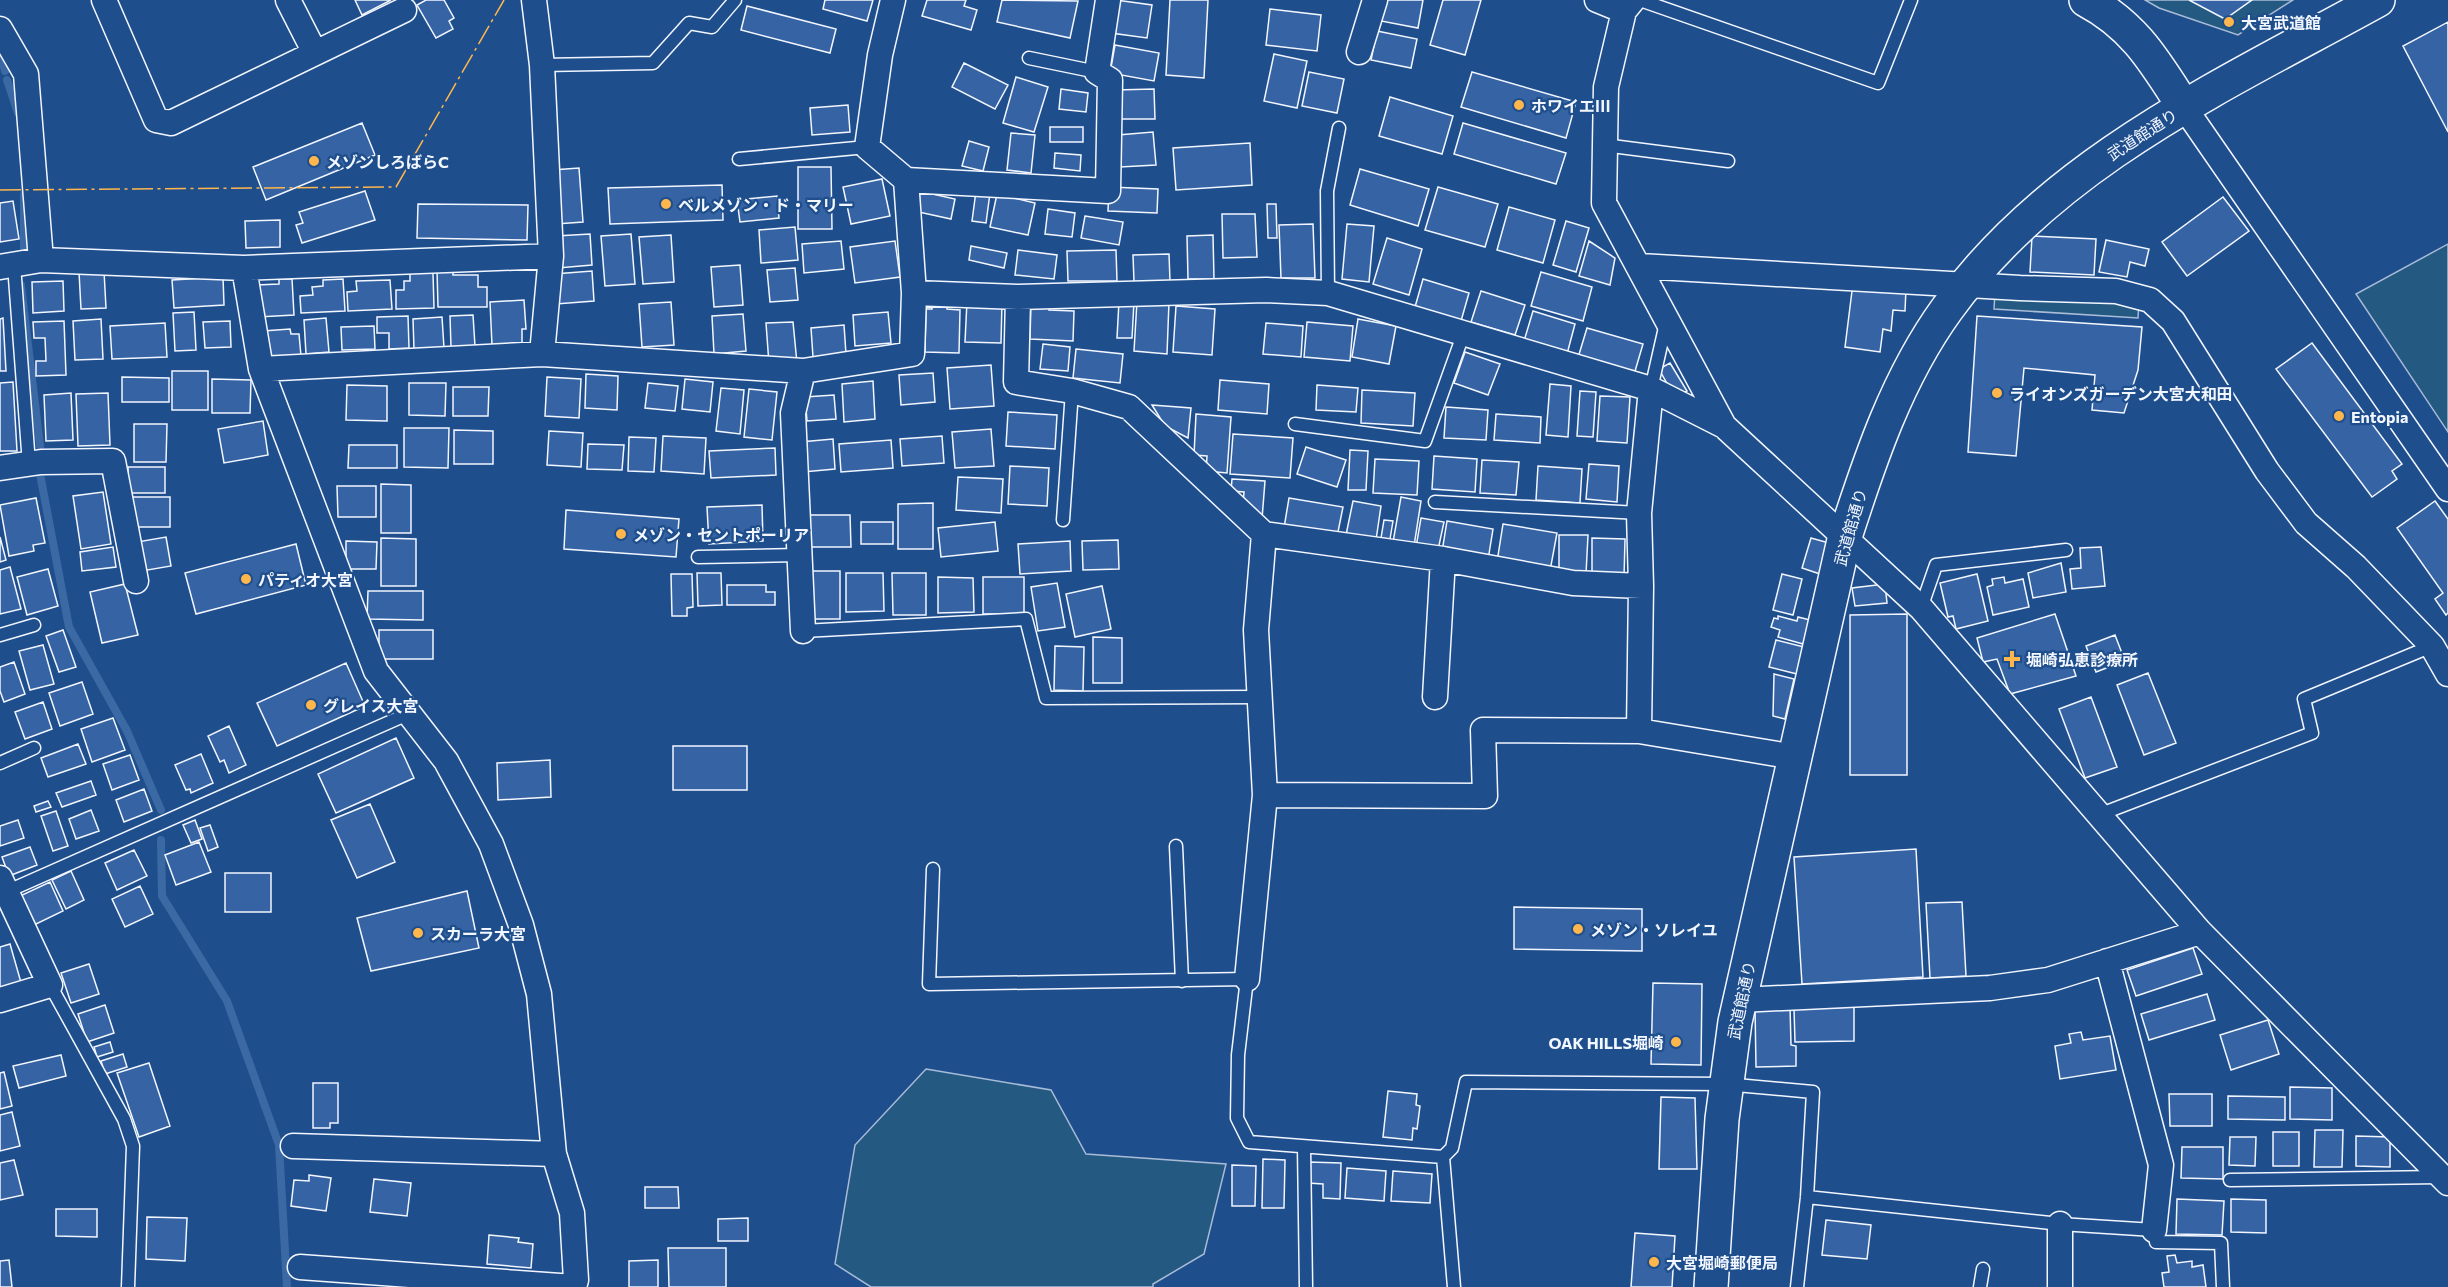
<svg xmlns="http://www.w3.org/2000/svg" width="2448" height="1287" font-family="Commissioner,'Noto Sans JP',sans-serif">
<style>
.green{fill:#245a82;stroke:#a8bbd7;stroke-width:1.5}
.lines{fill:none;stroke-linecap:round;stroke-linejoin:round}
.stream{stroke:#3b69a3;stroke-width:8}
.building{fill:#3563a3;stroke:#f2f6ff;stroke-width:1.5}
.lane-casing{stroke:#f2f6ff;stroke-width:15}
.street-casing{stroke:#f2f6ff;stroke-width:27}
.secondary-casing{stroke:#f2f6ff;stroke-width:36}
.lane{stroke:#1f4e8c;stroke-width:12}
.street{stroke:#1f4e8c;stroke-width:24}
.secondary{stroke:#1f4e8c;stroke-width:33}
.power{stroke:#ffb74d;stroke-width:1.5;stroke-dasharray:21 4.5 3 4.5;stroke-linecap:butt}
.poi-dot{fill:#ffb74d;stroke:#1f4e8c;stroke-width:2}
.labels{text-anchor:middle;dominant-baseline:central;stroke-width:4.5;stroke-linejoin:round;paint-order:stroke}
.poi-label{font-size:16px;font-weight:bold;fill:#f2f6ff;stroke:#1f4e8c;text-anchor:start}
.street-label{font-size:16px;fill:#f2f6ff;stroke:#1f4e8c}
</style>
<rect width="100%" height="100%" fill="#1f4e8c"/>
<path class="green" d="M2145,0H2293L2238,35L2159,8Z
M2448,244V432L2356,294Z
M1995,293L2139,302L2138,318L1994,309Z
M926,1069L1051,1090L1086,1154L1226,1164L1204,1254L1153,1284V1287H871L835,1264L855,1145Z"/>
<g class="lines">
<path class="stream" d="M0,52L5,71
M7,80L18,113
M24,252V194
M21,285L40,446
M40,474L69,627L127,731L161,810
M161,840L162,896L227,1001L279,1145L287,1287"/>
</g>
<path class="building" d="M355,0H391L362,15Z
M426,0H444L454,18L449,21L453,29L436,38L417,5Z
M825,0H873L867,21L823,9Z
M927,0H966L964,6L977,10L971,30L922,16Z
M1002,0L1078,1L1070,38L997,22Z
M1116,0L1152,5L1147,38L1111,33Z
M1170,0H1208L1204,78L1166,75Z
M1385,0H1423L1418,28L1381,21Z
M1443,0H1481L1465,55L1430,45Z
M2189,0H2252L2225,19Z
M747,6L836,29L830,53L741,30Z
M1270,9L1321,15L1317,51L1266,45Z
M2448,22V132L2403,46Z
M1377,31L1417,39L1411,68L1371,60Z
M1115,45L1159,53L1154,81L1110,73Z
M1274,54L1307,61L1297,108L1264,101Z
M964,63L1008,85L995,109L952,87Z
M1309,72L1344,79L1337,113L1302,106Z
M1472,72L1576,102L1566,138L1461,107Z
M1016,77L1048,87L1034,132L1003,123Z
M1061,89L1088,93L1086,112L1059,109Z
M1154,89L1155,119H1116L1115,90Z
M1390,97L1453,116L1442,154L1379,136Z
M848,105L850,132L812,135L810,108Z
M362,123L375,155L266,200L253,167Z
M1463,123L1566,153L1556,184L1454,154Z
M1050,127H1083V142H1050Z
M1153,132L1156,165L1120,167L1118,135Z
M1011,133L1035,135L1031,173L1007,170Z
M969,141L989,147L983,171L962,166Z
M1250,143L1252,185L1176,190L1173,148Z
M1055,153L1081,155L1080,171L1054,168Z
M798,167H831L832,229H798Z
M579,168L583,222L556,224L552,170Z
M1360,169L1429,189L1418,226L1350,205Z
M882,179L890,216L851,224L843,187Z
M722,185L723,220L610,224L608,188Z
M1109,187L1158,189L1157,213L1108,211Z
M1438,187L1498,204L1485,247L1425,230Z
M365,191L375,220L302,243L296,225L303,223L299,212Z
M919,191L955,199L951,219L914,211Z
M976,191L990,193L986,223L972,221Z
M997,194L1035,203L1028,235L990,227Z
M777,196L779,218L740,222L737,200Z
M2223,197L2249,231L2187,276L2162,242Z
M13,201L19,239L0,242V203Z
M418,204L528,205L527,240L417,238Z
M1267,204H1276L1277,238H1268Z
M1509,207L1555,220L1543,263L1497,250Z
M1048,209L1075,213L1072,237L1045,234Z
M1222,214H1255L1257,257L1223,258Z
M1085,216L1123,222L1119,245L1081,238Z
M280,220V247L246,248L245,221Z
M1566,221L1589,228L1576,272L1553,265Z
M1313,224L1315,278H1281L1279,225Z
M1347,224L1374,226L1369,282L1342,279Z
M795,227L798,260L761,263L759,230Z
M590,234L592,265L558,268L556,236Z
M631,234L635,284L605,286L601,236Z
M671,235L674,282L643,284L639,237Z
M1213,235L1214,279H1188L1187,236Z
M2032,236L2096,239L2094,275L2030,272Z
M1387,238L1422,249L1409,295L1373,284Z
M2106,240L2149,249L2145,266L2130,262L2127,277L2099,272Z
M841,241L844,269L804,273L802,244Z
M895,241L900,277L855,283L850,247Z
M1589,241L1615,258L1610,285L1579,276Z
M971,246L1007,253L1004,268L969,260Z
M1018,250L1057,255L1054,279L1015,275Z
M1116,250L1117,281H1068L1067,251Z
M1169,254L1170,281L1134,282L1133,255Z
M740,265L743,305L714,307L711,267Z
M795,268L798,300L770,302L767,270Z
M437,270H453V275H478V287H487V307H438Z
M104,271L106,308L81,309L79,272Z
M592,271L594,301L556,304L554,274Z
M1541,272L1592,287L1583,321L1531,306Z
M410,273H433L434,308L396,309V290H404V281H410Z
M223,277L224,305L174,308L172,280Z
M279,279H292L294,315L258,317L256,285L279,284Z
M343,279L345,311L301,313L300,296L313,295L312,287L323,286V280Z
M1423,279L1469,293L1461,321L1415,307Z
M390,280L392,309L348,311L347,292L357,291L356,281Z
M63,281L64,311L33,313L32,282Z
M1853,283L1906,289L1905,311L1893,310L1891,331L1883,329L1880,352L1845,347Z
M1481,291L1525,305L1515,335L1471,322Z
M932,299L947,300V309L960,310L959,353L925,352L926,309H932Z
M524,300L526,329H522V343L492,345L490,302Z
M967,301L1002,302L1001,343L965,342Z
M1119,301L1134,302L1132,338H1117Z
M1137,301L1169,302L1167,354L1134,351Z
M671,302L674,345L642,347L639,304Z
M1031,302L1050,303L1049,310L1074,311L1073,341L1030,339Z
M1176,306L1215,309L1212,355L1173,352Z
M1533,311L1575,324L1567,354L1524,341Z
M194,312L196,350L175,351L173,313Z
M888,312L891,343L855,346L853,315Z
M743,314L746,351L714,354L712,316Z
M473,315L475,346L451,347L450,316Z
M408,316L409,348L389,349V333H377V317Z
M1977,316L2142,327L2138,370L2124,413L2092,410L2095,375L2024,368L2016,456L1968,452Z
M442,317L444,348L414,350L413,319Z
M3,318L6,371H0V319Z
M326,318L329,352L306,354L304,320Z
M101,319L103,359L75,360L73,321Z
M1358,319L1396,326L1389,364L1352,357Z
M64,321L66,375L36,376V361H46L45,338H34L33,322Z
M230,321L231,347L205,348L203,322Z
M793,322L797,363L769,364L766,323Z
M1307,322L1353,326L1350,361L1304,357Z
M165,323L167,357L112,359L110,326Z
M1266,323L1303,326L1301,357L1263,354Z
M844,325L846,354L813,357L811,328Z
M374,326L375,349L342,350L341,327Z
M1587,328L1643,344L1633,378L1577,361Z
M290,329L291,334H299L301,356L264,358L263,331Z
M2312,343L2402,464L2392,471L2397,479L2372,497L2276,369Z
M1043,344L1070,347L1068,371L1040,369Z
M1076,349L1123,354L1120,383L1073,378Z
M1465,352L1500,364L1488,395L1454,383Z
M1670,363L1687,391L1675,398L1659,369Z
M991,365L994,406L950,409L947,368Z
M172,371H208V410H172Z
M933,373L935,402L901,405L899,375Z
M586,374L618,376L617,410L585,408Z
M122,377L169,378V402H122Z
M547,377L581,379L579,418L545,416Z
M212,379L251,380L250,413H212Z
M685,379L713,382L710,412L682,409Z
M1220,380L1269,384L1267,414L1218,410Z
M873,381L875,419L844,422L842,384Z
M13,382L17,451H0V383Z
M409,383H446L445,416L409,415Z
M648,383L678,386L675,411L645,408Z
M1550,384L1571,386L1568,437L1546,435Z
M347,385L387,386V421L346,420Z
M1317,385L1358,388L1356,412L1316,410Z
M453,387H489L488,416H453Z
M721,388L744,390L740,434L716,431Z
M749,389L777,392L772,440L744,437Z
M1362,390L1415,393L1413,426L1361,423Z
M1580,391L1596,392L1593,437L1577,436Z
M71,393L73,440L46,441L44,395Z
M108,393L110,445L78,446L76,394Z
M834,395L836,419L807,421L805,397Z
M1600,396L1630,397L1627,443L1597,441Z
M1152,405L1191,408L1188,438L1165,426Z
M1446,407L1488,410L1486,440L1444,438Z
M1008,412L1057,415L1055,449L1006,446Z
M1196,414L1231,417L1227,473L1206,471L1207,456L1194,455Z
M1496,414L1541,417L1540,443L1494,440Z
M263,421L268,455L224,463L218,429Z
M134,424H167L166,462H134Z
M404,428H449L448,468L404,467Z
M991,429L994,466L955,468L952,432Z
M454,430L493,431V464H454Z
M549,431L583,433L581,467L547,465Z
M1233,434L1293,438L1290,478L1230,474Z
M663,436L706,438L704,474L661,471Z
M942,436L944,463L902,466L900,439Z
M629,437L656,438L654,472L628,471Z
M833,439L835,469L803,472L800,442Z
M891,440L893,468L841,472L839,444Z
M588,444L624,445L622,470L587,469Z
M349,445H397V468H348Z
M1306,447L1346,460L1337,487L1297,474Z
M775,448L776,475L711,478L709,451Z
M1350,450L1368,451L1366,490H1348Z
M1434,456L1477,459L1475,492L1432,489Z
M1375,459L1419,461L1417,495L1373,493Z
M1482,460L1519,462L1516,495L1480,493Z
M1589,464L1619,466L1617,502L1586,499Z
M1010,466L1049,468L1047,506L1008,504Z
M1538,466L1582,469L1580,503L1536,500Z
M128,467H165V493H128Z
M958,477L1003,479L1001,513L956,510Z
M1232,479L1265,481L1262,519L1251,518V505L1243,504L1244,492L1231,491Z
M381,484L411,485V533H381Z
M337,486H376V517H338Z
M103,492L111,544L81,549L73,496Z
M131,497H170V527H131Z
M1401,497L1421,501L1414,546L1393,542Z
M36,498L45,543L33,545L34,551L9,556L0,505Z
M1289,498L1343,507L1337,537L1284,528Z
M1353,501L1381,506L1376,540L1346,535Z
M2435,501L2448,519V613L2446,615L2435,599L2443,593L2397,528Z
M933,503V549H898V504Z
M762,505L763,541L709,544L707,507Z
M566,510L679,519L676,557L564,549Z
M809,515H850L851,547H809Z
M1421,518L1444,522L1438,550L1416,547Z
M1384,520L1393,521L1390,539L1381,538Z
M1447,521L1493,529L1488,560L1442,552Z
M861,522H893V544H861Z
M995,522L998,551L941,557L938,528Z
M1503,524L1557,533L1550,571L1497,562Z
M1559,535H1588L1586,574L1559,573Z
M0,537L6,560L0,562Z
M166,537L171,566L142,571L137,542Z
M381,538L416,539V586H381Z
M1592,538L1625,539L1624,578L1592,577Z
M1811,538L1829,543L1820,574L1802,568Z
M1118,540L1119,569L1083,570L1082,541Z
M346,541L377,542L376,569H346Z
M1070,541L1071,571L1020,574L1018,544Z
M296,544L306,585L196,614L185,573Z
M113,547L116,567L82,571L80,552Z
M2101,547L2105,586L2072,589L2070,569L2081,568L2080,548Z
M2061,563L2066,592L2033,598L2028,573Z
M10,567L21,609L0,614V570Z
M48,569L58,606L27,615L17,577Z
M806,571H840V619H806Z
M697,573H721L722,605L698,606Z
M846,573H883L884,611L846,612Z
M892,573H926V615H893Z
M671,574H692L693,607L687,608V616H672Z
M1782,574L1802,579L1793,615L1773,610Z
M1977,574L1988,621L1956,629L1953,616L1948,617L1940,583Z
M938,577L973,578L974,612L938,613Z
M983,577H1024V614H983Z
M2004,577L2005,583L2023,579L2029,607L1993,615L1987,587L1993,585L1992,579Z
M1057,583L1065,627L1038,631L1031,587Z
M125,584L138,635L102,643L90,592Z
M1885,584L1887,603L1855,606L1852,588Z
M727,585H766V592H775V605H727Z
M1102,586L1111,629L1075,637L1066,594Z
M368,591H423V620L367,619Z
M1907,614V775H1850V615Z
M2055,614L2076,676L2010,694L1997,659L1983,662L1977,638Z
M1778,616L1797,621L1798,617L1810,620L1803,644L1778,637L1780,630L1771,627L1774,618L1778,619Z
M63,630L76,667L59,672L46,636Z
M379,630H433V659H379Z
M2115,635L2125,661L2096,672L2086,646Z
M1093,637L1122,638V683H1093Z
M1776,640L1804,647L1797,674L1769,667Z
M43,645L54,684L30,690L19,651Z
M1055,646L1084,647L1083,691L1054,690Z
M14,662L25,694L4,702L0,691V667Z
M346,663L365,706L277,746L257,703Z
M2148,673L2176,743L2144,755L2117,685Z
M1774,674L1794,679L1785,719L1773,716Z
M82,682L93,714L60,726L49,693Z
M2091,697L2117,767L2085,778L2059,709Z
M43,702L52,729L25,739L15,712Z
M113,718L125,750L92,762L81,729Z
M229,726L246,765L229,773L224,760L220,762L208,736Z
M396,738L414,778L336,813L318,774Z
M78,744L86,764L48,777L41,758Z
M673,746H747V790H673Z
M201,754L213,783L191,793L190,789L186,790L175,765Z
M130,755L139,780L112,790L103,764Z
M550,760L551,797L498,800L497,763Z
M91,781L96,795L62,807L56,793Z
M144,789L152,811L124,822L116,800Z
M48,801L51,807L36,812L34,806Z
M370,804L395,862L357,878L331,820Z
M91,810L99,831L76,839L69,819Z
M56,811L68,846L53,851L41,816Z
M18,820L24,838L0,846V826Z
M195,820L202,839L191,843L183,825Z
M210,825L218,847L208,851L200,828Z
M199,842L211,872L176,885L165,855Z
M30,847L37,865L9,876L2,857Z
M1916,849L1923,977L1802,984L1794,857Z
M134,850L147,876L117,890L105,863Z
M71,871L84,900L66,909L52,880Z
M225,873H271V912H225Z
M50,882L63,911L34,925L20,896Z
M140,886L153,914L125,927L112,899Z
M467,891L479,948L371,971L357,918Z
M1962,902L1966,976L1930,978L1926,903Z
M1514,907L1642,909V951L1514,949Z
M10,944L22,986L0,992V947Z
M2193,948L2202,974L2136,996L2127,970Z
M89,964L99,994L71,1003L61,973Z
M1653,983L1702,984L1701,1065L1651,1064Z
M2207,994L2215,1020L2149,1040L2141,1014Z
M105,1005L114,1033L87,1042L78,1014Z
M1790,1006L1791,1045L1796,1046V1066L1756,1067L1755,1007Z
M1854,1007V1041L1795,1042L1794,1009Z
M2268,1020L2279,1054L2231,1070L2220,1035Z
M2081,1032L2083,1040L2110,1036L2116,1070L2060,1079L2055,1046L2071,1043L2069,1034Z
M110,1042L113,1052L97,1057L94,1047Z
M123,1054L127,1067L105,1074L101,1061Z
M61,1055L66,1076L19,1088L13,1066Z
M149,1063L170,1126L139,1137L117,1073Z
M4,1072L12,1106L0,1109V1073Z
M313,1083H338V1123H330V1128H313Z
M2290,1087L2332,1088V1120L2290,1119Z
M1388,1091L1417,1094L1416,1105L1420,1106L1417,1129L1413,1128L1412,1140L1383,1137Z
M2169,1094H2212V1126H2170Z
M2228,1096L2285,1097V1120L2228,1119Z
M1661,1097L1695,1098L1697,1169H1659Z
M12,1112L20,1146L0,1151V1115Z
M2315,1130H2343L2342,1167H2314Z
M2273,1132H2299V1166H2273Z
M2356,1136L2390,1137V1167L2356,1166Z
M2230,1137H2256L2255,1166L2229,1165Z
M2182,1147H2223V1179L2181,1178Z
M1263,1159L1285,1160L1284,1208H1262Z
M14,1160L23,1195L0,1200V1163Z
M1308,1162L1341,1163L1340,1199L1323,1198V1184L1308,1183Z
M1232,1165L1256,1166L1255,1206H1232Z
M1347,1168L1386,1171L1384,1201L1345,1198Z
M1393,1171L1432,1174L1430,1203L1391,1201Z
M309,1175L331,1178L326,1211L291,1206L294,1180L309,1181Z
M374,1179L411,1183L407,1216L370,1212Z
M645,1187H678L679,1208H645Z
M2177,1199L2224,1201L2222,1235L2176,1234Z
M2231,1199L2266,1200V1233L2231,1232Z
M56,1209H97V1237L56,1236Z
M147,1217L187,1218L185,1261L146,1259Z
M748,1218V1241H718V1219Z
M1826,1220L1871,1225L1867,1259L1822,1255Z
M1635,1233L1675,1236L1672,1287H1631Z
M489,1235L519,1238L518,1242L533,1244L531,1268L487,1264Z
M668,1248H726V1287H669Z
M2175,1255L2177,1263L2192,1261V1267L2203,1265L2206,1287H2164L2162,1273L2169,1272L2167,1256Z
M9,1260L12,1287H0V1261Z
M658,1260V1287H629V1261Z"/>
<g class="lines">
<defs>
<path id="lane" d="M1640,0L1878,83L1911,0
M1029,58L1097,72
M542,65L653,63L689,23L712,27L735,0
M1604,145L1728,161
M739,159L867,147
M14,265L29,464
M1328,293L1327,191L1339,128
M1651,389L1666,323
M1295,424L1425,441L1463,335
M1435,502L1639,513
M1063,520L1072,391
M698,557L799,555
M1921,608L1936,565L2066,550
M803,631L1026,619L1046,698L1258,697
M0,635L34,625
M0,763L34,748
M2101,814L2312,733L2304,699L2432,646
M1176,846L1182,981
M933,869L929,984L1247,979L1238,1055L1237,1118L1249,1142L1443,1157L1452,1148L1466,1082L1725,1084L1813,1092L1807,1197L1797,1287
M8,891L410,713
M50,985L124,1119L133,1146L128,1287
M1304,1147L1306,1287
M1443,1157L1454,1287
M2230,1180L2439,1177
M1807,1197L2060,1224L2154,1230L2156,1242L2221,1243L2223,1287
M1980,1287L1983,1269"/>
<path id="street" d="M104,0L156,120L171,123L404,10
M288,0L315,53
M534,0L542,65L551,256L542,354
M893,0L880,55L867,147L906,180L914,293
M1597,0L1624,11
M1633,0L1624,11L1606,87L1604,203L1724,426
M0,29L26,74L41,260
M1359,52L1375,0
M2184,107L2448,489
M906,180L1108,191L1110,80L1097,72L1108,0
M1640,266L2020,288L2116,291L2150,300L2173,321L2267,471L2306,523L2356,567L2432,646L2448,674
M0,267L41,260L244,268L551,256
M244,268L261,369L376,671L446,761L491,844L521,925L539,994L554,1154L572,1213L576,1280L574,1287
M1018,297L1016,382L1072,391L1129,407L1264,534L1256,630L1265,795L1247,979
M261,369L542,354L803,371
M0,468L41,462L113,461L136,581
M1264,534L1443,559L1573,583L1641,586L1639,513L1651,389
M803,631L793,413L803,371L912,354L914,293L1018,297L1266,290L1328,293L1651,389L1724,426L1921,608L2200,932L2448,1183
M1435,697L1443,559
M1639,731L1641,586
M1265,795L1485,796L1483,730L1639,731L1795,757
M0,878L50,985L0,1000
M2107,961L2161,1165L2154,1230
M1740,1000L1990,988L2048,980L2200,932
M293,1146L554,1154
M2060,1224V1287
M300,1267L574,1287"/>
<path id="secondary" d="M2086,0C2135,26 2155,62 2184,107
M1711,1287L1722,1119L1735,1022L1844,540C1870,459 1897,378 1947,309C2053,162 2224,85 2378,0"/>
</defs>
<use href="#lane" class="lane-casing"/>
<use href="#street" class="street-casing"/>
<use href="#secondary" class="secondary-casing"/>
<use href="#lane" class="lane"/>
<use href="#street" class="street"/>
<use href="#secondary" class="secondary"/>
<path class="power" d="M0,190L396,187L504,0"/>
</g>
<g class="poi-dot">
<circle cx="2229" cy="22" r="6"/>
<circle cx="1519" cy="105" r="6"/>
<circle cx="314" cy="161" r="6"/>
<circle cx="666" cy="204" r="6"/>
<circle cx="1997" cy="393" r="6"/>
<circle cx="2339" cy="416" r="6"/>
<circle cx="621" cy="534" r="6"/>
<circle cx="246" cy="579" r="6"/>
<path d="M2009 650h6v6h6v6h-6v6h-6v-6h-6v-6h6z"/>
<circle cx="311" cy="705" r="6"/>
<circle cx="1578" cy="929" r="6"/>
<circle cx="418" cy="933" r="6"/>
<circle cx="1676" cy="1042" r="6"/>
<circle cx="1654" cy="1262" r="6"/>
</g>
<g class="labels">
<g class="poi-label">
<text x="2241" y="22">大宮武道館</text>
<text x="1531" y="105">ホワイエⅢ</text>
<text x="326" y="161">メゾンしろばらC</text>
<text x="678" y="204">ベルメゾン・ド・マリー</text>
<text x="2009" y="393">ライオンズガーデン大宮大和田</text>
<text x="2351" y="416">Entopia</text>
<text x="633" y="534">メゾン・セントポーリア</text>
<text x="258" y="579">パティオ大宮</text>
<text x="2026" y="659">堀崎弘恵診療所</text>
<text x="323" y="705">グレイス大宮</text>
<text x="1590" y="929">メゾン・ソレイユ</text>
<text x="430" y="933">スカーラ大宮</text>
<text x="1664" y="1042" text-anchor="end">OAK HILLS堀崎</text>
<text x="1666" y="1262">大宮堀崎郵便局</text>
</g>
<g class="street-label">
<text transform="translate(2142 134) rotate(-33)">武道館通り</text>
<text transform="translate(1850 527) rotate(-74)">武道館通り</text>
<text transform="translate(1741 1000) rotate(-78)">武道館通り</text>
</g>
</g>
</svg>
